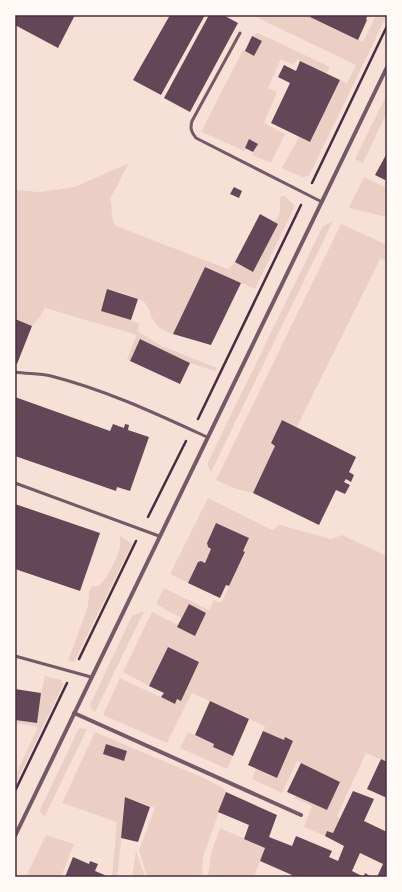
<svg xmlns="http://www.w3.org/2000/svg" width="402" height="892" font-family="'IBM Plex Serif',serif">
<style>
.green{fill:#ebcfc5}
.building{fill:#644757}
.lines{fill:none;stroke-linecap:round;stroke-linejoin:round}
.path{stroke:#4a2c40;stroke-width:2.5}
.service{stroke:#755966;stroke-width:3}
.minor{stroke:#755966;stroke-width:4}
.neatline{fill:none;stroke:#4a2c40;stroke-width:1.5}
</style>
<rect width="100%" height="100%" fill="#f7e1d7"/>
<path class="green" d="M252,15H311L310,17L363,42L376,15H387L309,176L302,177L282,168L299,137L310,142L340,80L347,83L356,65Z
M258,33L330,67L326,74L297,59L294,65L281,59L268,88L277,92L264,123L285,134L271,163L252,155L257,144L249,140L244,151L202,132L206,122L243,50L254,56L262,41L252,36Z
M387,94V112L363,163L355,159Z
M129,163L110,199C113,208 110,219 116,226L228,269L235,262L253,272L278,224L274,221C282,215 280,208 280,199L281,196H285L295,206L255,289L205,267L173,334C167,332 161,330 157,325C151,319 150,310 145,303C139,297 116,291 107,289L101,311L131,320L139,324L138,332L162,346L217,368L215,371L190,363L140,339L130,361L127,359L136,336L134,334L45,308L39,318L32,326L15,319V190L39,192L75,187Z
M364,177L387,188V217L349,208Z
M333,221L211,472L208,466V462L323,226Z
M341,224L387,245V260L380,259L297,427L282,420L271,443L275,446L253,493L236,489L216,480Z
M208,498L272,530L280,525L331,539L342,535L387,556V762L366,753L337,816L340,818L333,833L327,831L325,836L304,827L312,806L294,798L296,796L327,810L340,782L297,761L282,793L252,779L256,769L277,778L293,741L285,737L284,740L263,731L265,726L192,693L167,743L103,715L120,678L175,704L177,699L181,701L199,662L168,647L149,686L123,672L152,612L178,625L195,636L206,613L189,604L181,618L156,604L164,588L209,610L214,600L221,603L245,553L243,551L249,538L216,523L207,543L208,547L211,549L205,563L201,561L198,562L188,583L170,574Z
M119,535L132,544L74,662L68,661L88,606L89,591L92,586H99C107,579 119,556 120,545C121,542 120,538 119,535Z
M144,611L95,712L92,710L90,705L132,616Z
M45,676L61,680L62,681L63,685L15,785V776L38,727L15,723V720L36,723L41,693Z
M80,728L87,729L45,816L39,812L78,730Z
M95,732L204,778L223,788L226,792L203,857L202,877H147L139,850L155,808L126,797L117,877H112L117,822L62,803Z
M188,732L214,744L213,747L233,756L227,769L180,748Z
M220,828L265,848L254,877H208L211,854Z
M46,835L74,844L61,877H26Z
M136,851L145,877H132Z"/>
<path class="building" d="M17,15H75L58,48L15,25V19Z
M170,15H205L161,95L133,80Z
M209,15H223L238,23L190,112L164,98Z
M311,15H368L366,19L367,20L358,40L310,17Z
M252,36L262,41L254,56L245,51Z
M300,61L340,80L310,142L271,123L290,83L278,77L284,65L296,71Z
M249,139L258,144L253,152L245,148Z
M387,153V179L385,180L375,175Z
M234,187L242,191L239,198L230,194Z
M260,214L278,224L253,272L235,262Z
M205,267L241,283L211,345L173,334Z
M107,289L138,299L131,320L101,311Z
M15,319L32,326L17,364L15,363Z
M140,339L190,363L180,384L130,361Z
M15,397L110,431L113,424L124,428L125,424L129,425L128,430L149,437L130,491L117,487L116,491L15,456Z
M282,420L356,457L349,472L354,475L351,482L346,479L344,482L350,485L345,494L336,490L319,525L253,493L275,446L271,443Z
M15,504L100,533L80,591L15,569Z
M216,523L249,538L243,551L245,552L229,586L226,585L220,598L188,583L198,562L201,561L205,563L211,549L208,547L207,543Z
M189,604L206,613L195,636L177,627Z
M168,647L199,662L181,701L177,699L175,704L161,697L164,693L149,686Z
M15,689L41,693L37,723L15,720Z
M210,701L249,719L233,756L213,747L214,744L195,735Z
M263,731L284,740L285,737L293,741L277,778L248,765Z
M106,744L127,751L124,761L103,754Z
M381,759L387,762V798L367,789Z
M301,763L340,782L327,810L287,792Z
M353,791L374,799L364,821L387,832V877H377L383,864L360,853L352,871L364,877L365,873L370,876L369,877H291L292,875L260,861L265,848L244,839L249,825L218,812L226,792L277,815L269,837L292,846L296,836L332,851L329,857L338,861L344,846L325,836L327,831L333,833Z
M125,797L150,807L138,842L121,838Z
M73,857L89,864L90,861L98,864L95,871L107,876V877H65Z"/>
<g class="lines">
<path class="path" d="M312,183L387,26
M198,419L301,205
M148,517L186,441
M79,659L136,541
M15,791L67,683"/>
<path class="service" d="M240,33L192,121C190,128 191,132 196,138L322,202
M15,372C27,374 40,373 51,376C106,390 157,414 207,437
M15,483L159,536
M15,656L91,677"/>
<path class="minor" d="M74,713L301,815
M15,836L387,67"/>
</g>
<rect width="402" height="892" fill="none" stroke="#fffaf5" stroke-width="32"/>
<rect x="16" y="16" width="370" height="860" class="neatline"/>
</svg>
